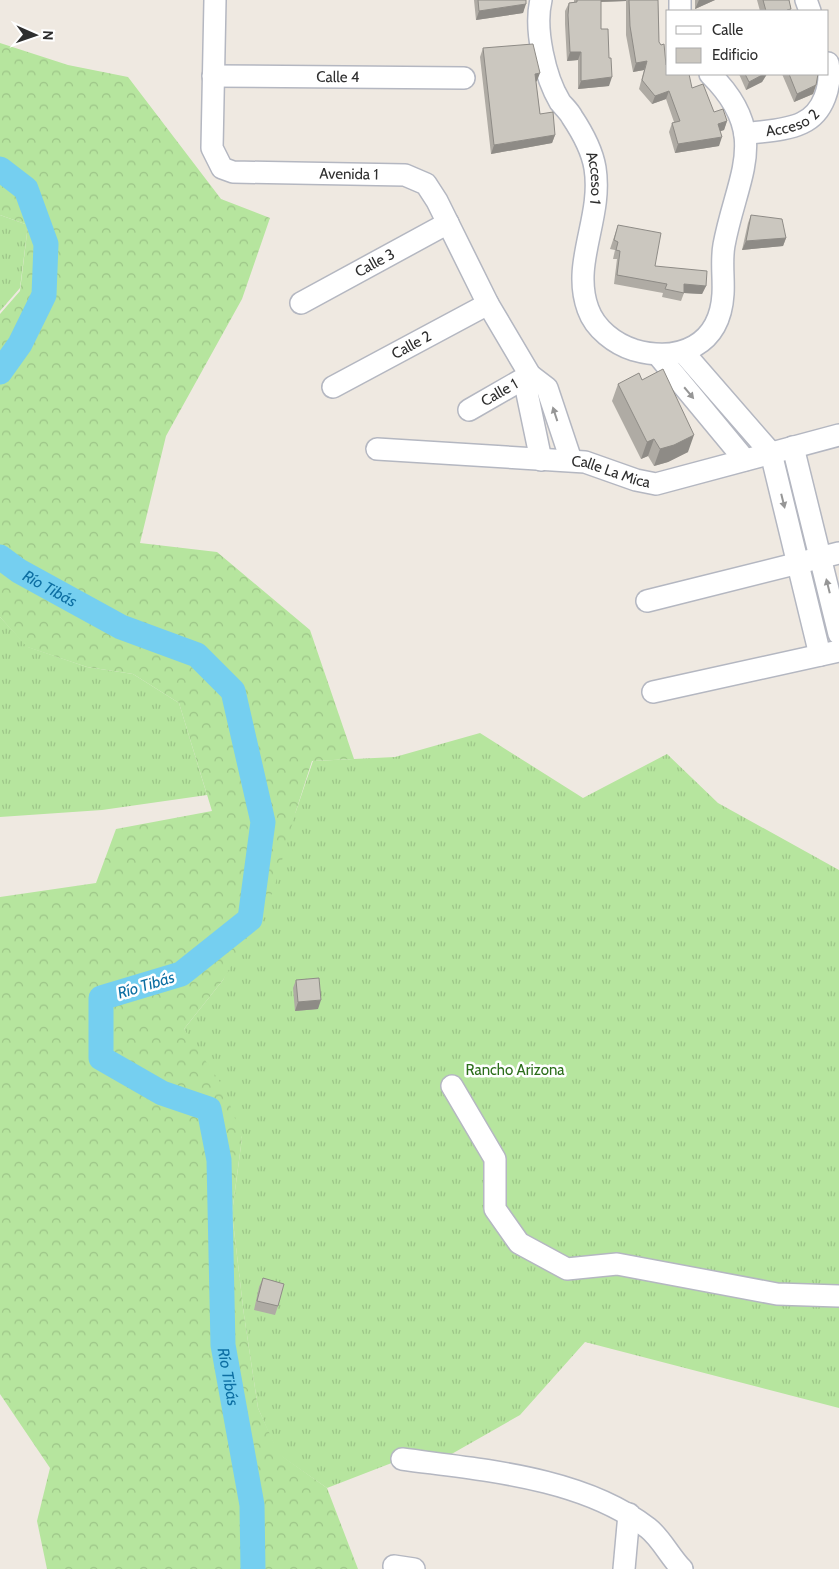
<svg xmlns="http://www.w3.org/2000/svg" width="839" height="1569" font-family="Cabin,sans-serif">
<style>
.grass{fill:url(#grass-tufts)}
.forest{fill:url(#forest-crowns)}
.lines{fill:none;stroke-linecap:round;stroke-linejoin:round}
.river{stroke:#75cff0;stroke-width:25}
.minor-casing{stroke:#b4b7c1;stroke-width:24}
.minor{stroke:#fff;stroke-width:21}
.wall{fill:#afaba4}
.shaded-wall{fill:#8e8b86}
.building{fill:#cbc7bf;stroke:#8e8b86}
.oneway{fill:#969696}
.labels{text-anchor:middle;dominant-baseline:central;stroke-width:5;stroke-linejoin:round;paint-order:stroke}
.street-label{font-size:15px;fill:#2e2e2e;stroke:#fff}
.park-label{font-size:15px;fill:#2c6e1b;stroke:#fff}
.water-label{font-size:16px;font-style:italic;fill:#0d6fa3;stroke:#fff}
</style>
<defs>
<pattern id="grass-tufts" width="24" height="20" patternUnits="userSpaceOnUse" patternTransform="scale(1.25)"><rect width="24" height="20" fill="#b6e59e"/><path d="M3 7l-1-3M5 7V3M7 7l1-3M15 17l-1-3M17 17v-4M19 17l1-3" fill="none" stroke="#9dc588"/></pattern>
<pattern id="forest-crowns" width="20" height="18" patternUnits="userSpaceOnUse" patternTransform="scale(1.25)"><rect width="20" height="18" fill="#b6e59e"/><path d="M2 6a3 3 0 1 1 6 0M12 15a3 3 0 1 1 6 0" fill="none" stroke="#9dc588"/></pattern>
</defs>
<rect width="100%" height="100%" fill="#efe9e1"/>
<path class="grass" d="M0,215L28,225L20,288L0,311Z
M0,617L28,647L87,667L133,674L179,703L207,795L102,810L0,817Z
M480,733L583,798L667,754L718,803L839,870V1408L585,1342L520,1415L434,1464L402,1459L327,1488L278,1454L258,1408L244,1315L232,1213L242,1138L184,1029L223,980L296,811L313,761L395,757Z"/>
<path class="forest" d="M0,43L68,65L128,77L221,199L270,218L242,299L166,436L140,543L217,552L310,630L354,759L312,761L296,811L273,892L223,980L184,1029L224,1088L242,1138L232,1213L244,1315L258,1408L279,1454L327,1488L358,1569H47L37,1521L50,1468L0,1394V897L96,883L116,829L212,811L179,703L133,674L87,667L27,647L0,617V314L20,291L28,225L0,215Z"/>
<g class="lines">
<g class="river">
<path d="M0,169L26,189L46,244L44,295L20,344L0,372"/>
<path id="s1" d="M0,557L19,571L121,627L197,655L233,691L263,822L250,919L181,974L101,998V1058L162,1093L209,1109L219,1160L223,1345L252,1505L253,1569"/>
</g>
<defs>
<g id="minor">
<path id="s2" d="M215,0L212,148L222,168L233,172L405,175L426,184L437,201L488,304L530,375L547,388L571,460"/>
<path id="s3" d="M541,0C534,29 545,77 560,102C564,107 569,111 572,117C582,132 592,150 595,168C603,218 571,263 588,309C595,329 615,344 634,350C680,363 720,345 723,294C724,278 721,261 724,245C737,175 772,135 710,74"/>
<path d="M806,0L810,11"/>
<path d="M680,11V0"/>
<path id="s4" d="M213,76L464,78"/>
<path id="s5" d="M745,134C763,131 785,131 802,123C824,113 832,85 828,63"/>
<path id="s6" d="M301,303L448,223"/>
<path d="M683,352L771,453L820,655"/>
<path d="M658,355L745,460"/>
<path d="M530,375L527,393L541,460"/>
<path id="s7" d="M333,387L488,304"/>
<path id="s8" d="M469,410L530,375"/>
<path d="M793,447L839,634"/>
<path id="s9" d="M377,449L585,462L636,480L656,484L839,435"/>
<path d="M647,601L839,553"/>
<path d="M653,692L839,651"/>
<path d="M452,1086L495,1159V1209L519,1243L567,1269L617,1264L777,1294L839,1296"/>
<path d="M402,1459C482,1470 582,1477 648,1528C661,1538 670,1557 682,1569"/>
<path d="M394,1566L414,1569"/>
<path d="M624,1569L629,1514"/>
</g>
</defs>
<use href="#minor" class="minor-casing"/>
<use href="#minor" class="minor"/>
</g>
<path class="wall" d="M474,0H526L523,13L476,20Z
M574,0H658L659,42L666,65L692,88L714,112L727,121L724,130L720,131L719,146L675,153L669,132L672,123L674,122L666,99L652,104L639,89L644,70L633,72L626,35V1L601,2V29L609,86L578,89V60L567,61L565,24V11L569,3L574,2Z
M695,0H715L695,9Z
M757,0H789L791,9L790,11H760Z
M483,48L537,81L536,82L540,114L555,135L552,143L491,154L480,57Z
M739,74H767L762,82L746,90Z
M782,74H818L816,85L813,94L794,102Z
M751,215L786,238L783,246L742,250L748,223Z
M618,225L655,266L706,286L702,294L684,293L681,301L662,297L663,293L614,284L617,259H613L615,250L610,249Z
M642,380L688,452L668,462L654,466L648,456L641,459L612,401L618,384Z
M296,980L318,1009L295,1011L293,988Z
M263,1278L278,1306L275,1315L254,1310L259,1287Z"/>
<path class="shaded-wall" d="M598,0H626V1L598,2Z
M699,0H715L695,9Z
M526,4L523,13L476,20L479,11Z
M570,52H581L578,60L567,61Z
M647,61L644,70L633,72L636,63Z
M540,73L537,81L532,82L535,74Z
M764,74H767L762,82L746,90L749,82Z
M612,77L609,86L578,89L581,81Z
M816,85L813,94L794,102L797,94Z
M669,91L666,99L652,104L655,96Z
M727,121L724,130L715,133L718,124Z
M555,135L552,143L491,154L494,145Z
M722,137L719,146L675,153L678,144Z
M786,238L783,246L742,250L746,241Z
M684,284L706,286L702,294L684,293Z
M694,435L688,452L668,462L654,466L660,449Z
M654,439L648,456L641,459L647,442Z
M321,1000L318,1009L295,1011L298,1002Z"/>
<path class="building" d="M478,0H526V4L479,11Z
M577,0H601V29H608L609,58H611L612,77L581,81V52H570L568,15L569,3L577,2Z
M629,0H658L659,42L661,45L664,44L666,65L668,64V74H689L692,88L703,84L714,112L723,109L727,121L718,124L722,137L678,144L672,123L680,121L669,91L655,96L642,80L647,61L636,63L630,26Z
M763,0H789L791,9L787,10V11H766Z
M533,44L540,73L535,74L540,114L553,112L555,135L494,145L483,48Z
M745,74H764L749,82Z
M789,74H818L816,85L797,94Z
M751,215L782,219L786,238L746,241Z
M618,225L661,233L655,266L707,271L706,286L684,284V293L665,289L667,284L617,275L620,251L616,250L618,242L614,240Z
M663,369L694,435L674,445L660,449L654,439L647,442L618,384L639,373L642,380Z
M319,978L321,1000L298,1002L296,980Z
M263,1278L284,1284L278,1306L257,1301Z"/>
<defs><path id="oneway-solid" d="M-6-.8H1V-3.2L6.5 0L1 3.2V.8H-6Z" transform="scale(1.25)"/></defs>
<g class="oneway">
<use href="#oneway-solid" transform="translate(689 393) rotate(50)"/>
<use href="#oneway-solid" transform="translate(555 414) rotate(-108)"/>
<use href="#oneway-solid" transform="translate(783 501) rotate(76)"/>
<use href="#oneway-solid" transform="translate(828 586) rotate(-104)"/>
</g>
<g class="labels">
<g class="street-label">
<text stroke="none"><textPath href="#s4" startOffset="125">Calle 4</textPath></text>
<text stroke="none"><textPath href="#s5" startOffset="49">Acceso 2</textPath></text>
<text stroke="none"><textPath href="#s2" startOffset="298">Avenida 1</textPath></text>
<text stroke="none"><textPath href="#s3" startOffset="191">Acceso 1</textPath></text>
<text stroke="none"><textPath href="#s6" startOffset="84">Calle 3</textPath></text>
<text stroke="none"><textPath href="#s7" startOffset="89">Calle 2</textPath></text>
<text stroke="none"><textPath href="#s8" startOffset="35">Calle 1</textPath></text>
<text stroke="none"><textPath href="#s9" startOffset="236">Calle La Mica</textPath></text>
</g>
<g class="park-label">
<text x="515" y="1070">Rancho Arizona</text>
</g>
<g class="water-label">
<text stroke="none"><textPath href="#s1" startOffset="59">Río Tibás</textPath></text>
<text transform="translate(146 985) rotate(-17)">Río Tibás</text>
<text stroke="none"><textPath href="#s1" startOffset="1125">Río Tibás</textPath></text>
</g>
</g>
<rect x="666" y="10" width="162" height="65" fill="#ffffff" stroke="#ababab"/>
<rect x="676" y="26" width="25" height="8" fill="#ffffff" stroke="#ababab"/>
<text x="712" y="35" font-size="15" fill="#2e2e2e">Calle</text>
<rect x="676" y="48" width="25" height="15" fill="#cbc7bf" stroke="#ababab"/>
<text x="712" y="60" font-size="15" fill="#2e2e2e">Edificio</text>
<g transform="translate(35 35) rotate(92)" stroke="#ffffff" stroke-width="4" paint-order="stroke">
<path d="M0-4L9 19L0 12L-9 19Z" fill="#2e2e2e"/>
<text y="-8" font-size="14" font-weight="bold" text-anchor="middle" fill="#2e2e2e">N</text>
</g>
</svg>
